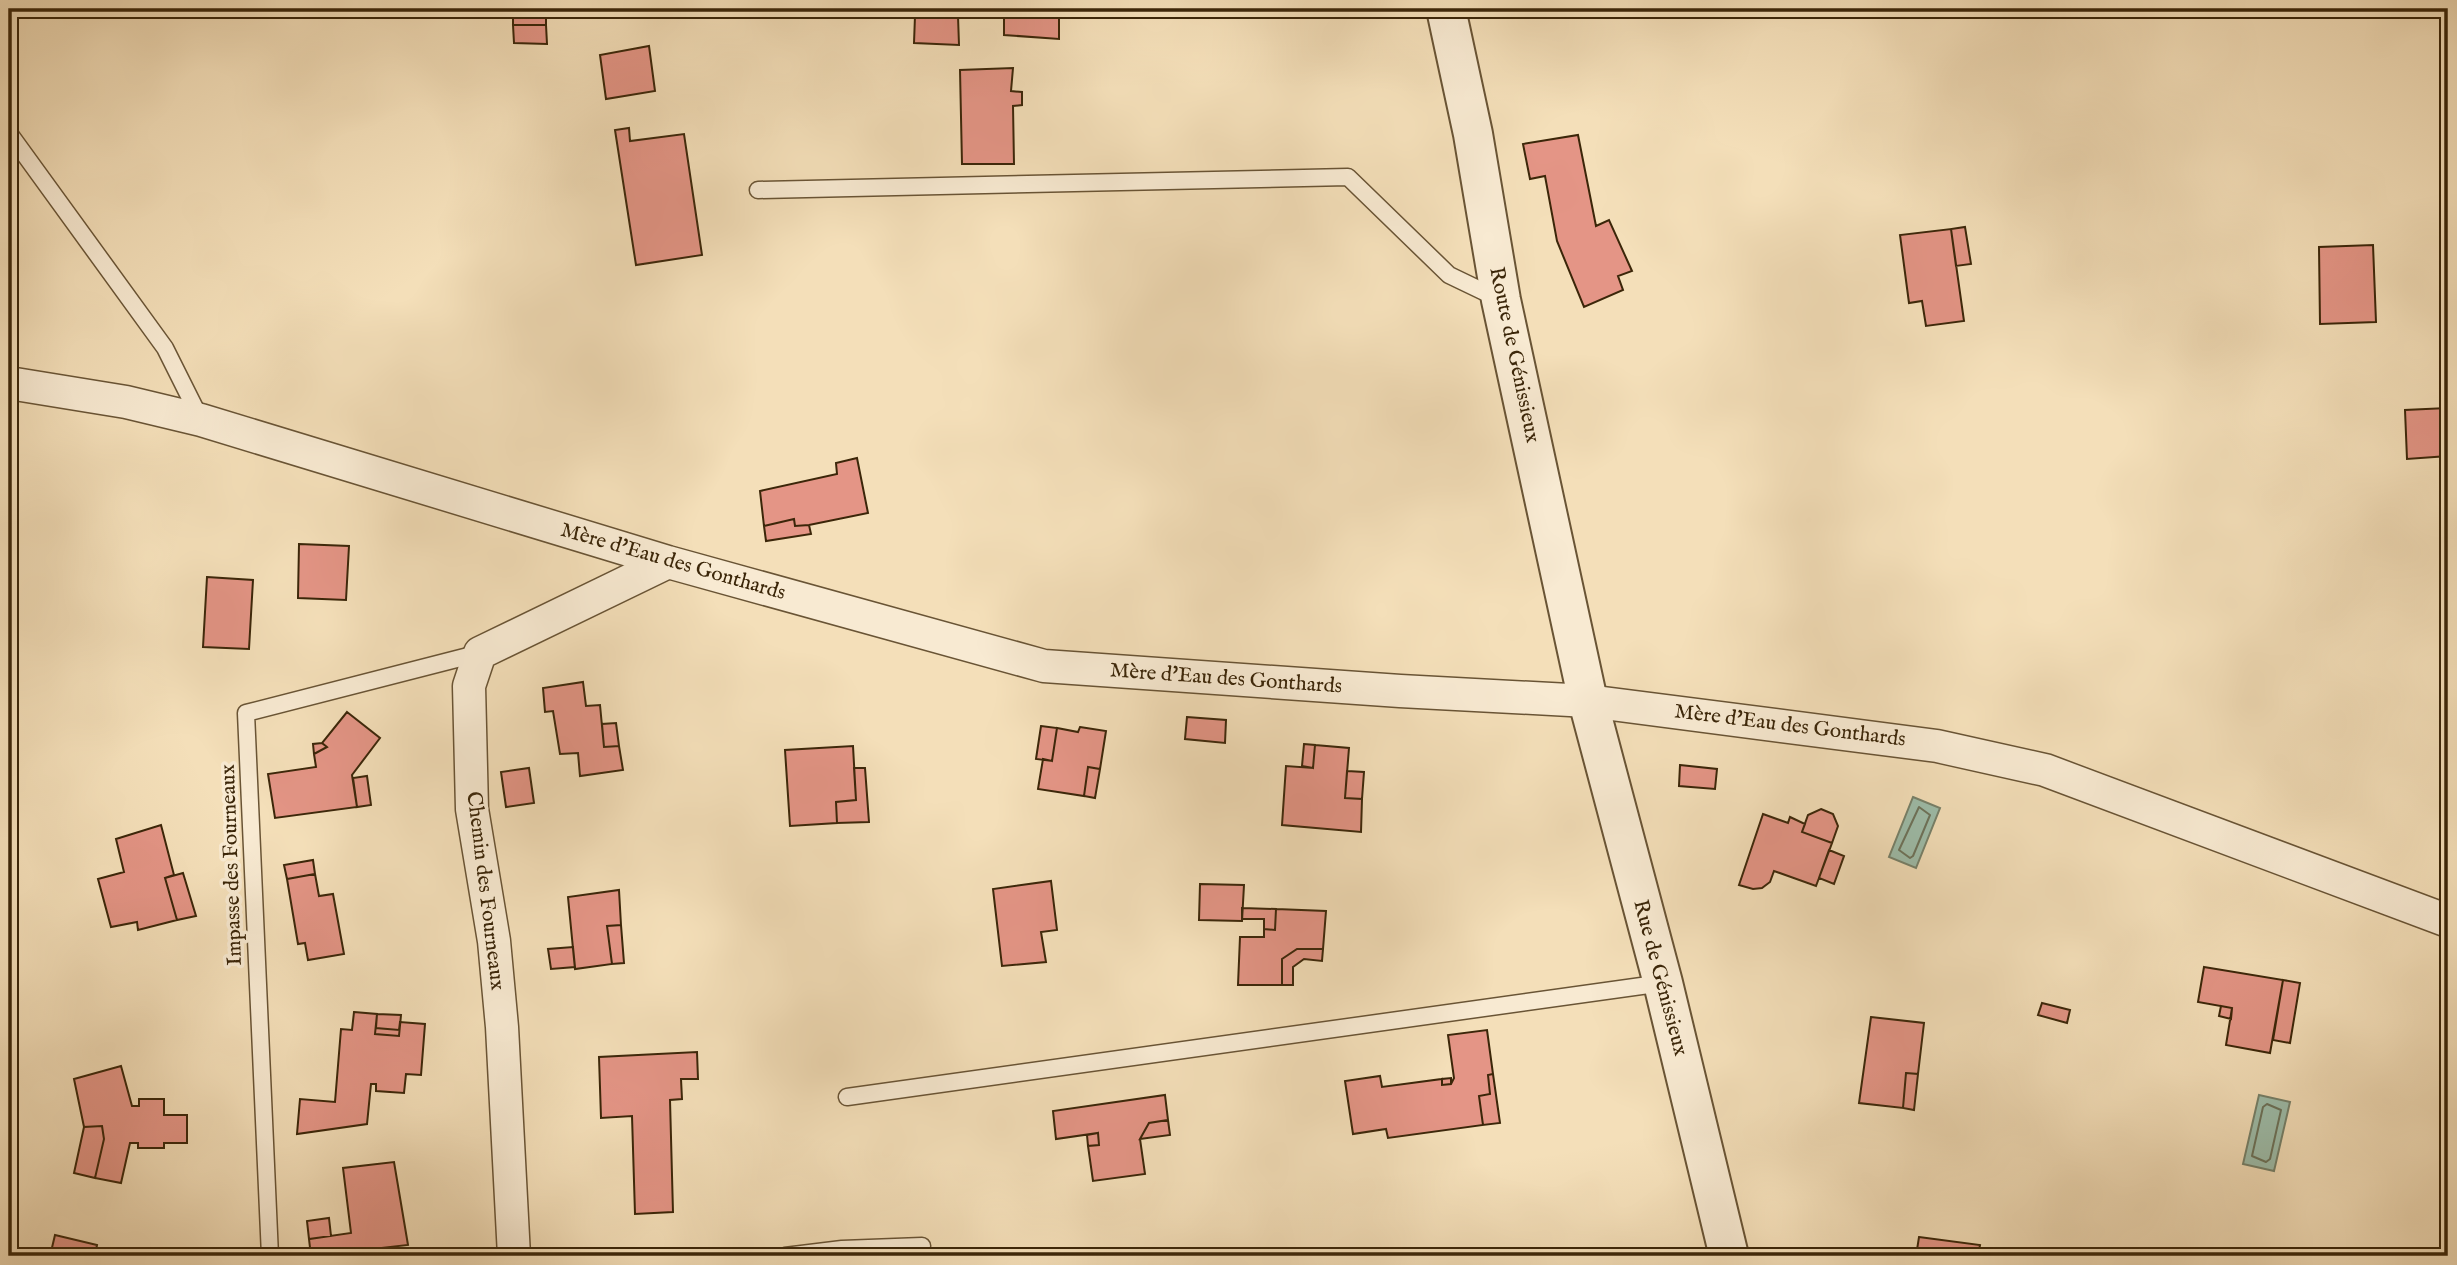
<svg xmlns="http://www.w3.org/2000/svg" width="2457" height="1265" font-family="'IM FELL English',serif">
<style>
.water{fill:#9dbdaa;stroke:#76816a;stroke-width:2}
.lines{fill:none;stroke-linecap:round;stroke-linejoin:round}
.shore{stroke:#6c725a;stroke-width:2}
.building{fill:#e49586;stroke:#3b2609;stroke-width:2}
.service-casing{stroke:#695435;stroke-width:19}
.minor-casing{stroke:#695435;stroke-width:35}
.tertiary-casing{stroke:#695435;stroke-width:42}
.service{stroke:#f8ead2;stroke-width:16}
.minor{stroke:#f8ead2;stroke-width:32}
.tertiary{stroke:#f8ead2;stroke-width:38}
.labels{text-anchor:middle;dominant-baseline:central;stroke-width:7;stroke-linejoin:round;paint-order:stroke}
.street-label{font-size:21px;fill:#3b2609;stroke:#f8ead2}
</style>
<rect width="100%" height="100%" fill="#f4dfb9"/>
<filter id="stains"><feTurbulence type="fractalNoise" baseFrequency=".00286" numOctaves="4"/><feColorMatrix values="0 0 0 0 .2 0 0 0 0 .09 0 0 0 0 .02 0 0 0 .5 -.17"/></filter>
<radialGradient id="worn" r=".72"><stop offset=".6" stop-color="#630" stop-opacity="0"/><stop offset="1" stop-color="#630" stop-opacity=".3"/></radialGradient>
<path class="water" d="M1913,797L1940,808L1916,868L1889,857Z
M2259,1095L2290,1102L2274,1171L2243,1164Z"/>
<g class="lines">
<path class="shore" d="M1919,807L1930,815L1913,856L1910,858L1899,850Z
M2267,1104L2281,1110L2270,1159L2266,1162L2252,1156L2263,1107Z"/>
</g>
<path class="building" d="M513,9H546V25H513Z
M1059,13V39L1004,35V14Z
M915,16H958L959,45L914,43Z
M513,25H546L547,44L514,43Z
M649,46L655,91L606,99L600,55Z
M1013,68L1011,91L1022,92V105L1013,106L1014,164H962L960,70Z
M629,128L630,141L684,134L702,255L636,265L615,130Z
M1578,135L1596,226L1609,220L1632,271L1618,276L1623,290L1584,307L1557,241L1545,176L1530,179L1523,144Z
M1965,227L1971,264L1956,266L1951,229Z
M1951,229L1964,321L1926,326L1922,301L1909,303L1900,235Z
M2373,245L2376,322L2320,324L2319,247Z
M2447,408L2448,456L2407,459L2405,410Z
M857,458L868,513L809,525L795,526L794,519L764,526L760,491L837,474L836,463Z
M794,519L795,526L809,525L811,534L766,541L764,526Z
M299,544L349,546L346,600L298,598Z
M207,577L253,580L249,649L203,647Z
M583,682L586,706L600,705L604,747L619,746L623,770L580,776L578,753L560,754L553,711L545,712L543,688Z
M347,712L380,738L352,775L357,807L275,818L268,774L316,767L314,754L327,747L322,743Z
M1187,717L1226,720L1225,743L1185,739Z
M616,723L619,746L604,747L602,724Z
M1041,726L1057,728L1052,761L1036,759Z
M1080,727L1106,731L1100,769L1088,767L1084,796L1038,789L1043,759L1052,761L1057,728L1078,732Z
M322,743L327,747L314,754L313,744Z
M1304,744L1315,745L1313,768L1302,766Z
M1315,745L1349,748L1345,798L1362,799L1361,832L1282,825L1286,766L1313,768Z
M853,746L856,800L836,802L837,823L790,826L785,750Z
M1680,765L1717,769L1715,789L1679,786Z
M1088,767L1100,769L1095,798L1084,796Z
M529,768L534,803L506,807L501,772Z
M854,768H865L869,822L837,823L836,802L856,800Z
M1347,771L1364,772L1362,799L1345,798Z
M367,776L371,805L357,807L353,778Z
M1821,809L1833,814L1838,826L1832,843L1802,832L1808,815Z
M1763,814L1788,823L1790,817L1805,824L1802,832L1832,843L1816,886L1774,871L1770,882L1762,888L1753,889L1739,885Z
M161,825L174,875L165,878L177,920L138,930L137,922L111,927L98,879L124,872L116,839Z
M1829,850L1844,856L1834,884L1819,878Z
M313,860L315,874L287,879L284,865Z
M183,873L196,916L177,920L165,878Z
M315,874L319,896L333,894L344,954L308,960L305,943L298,944L287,879Z
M1051,881L1057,930L1041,932L1046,962L1002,966L993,889Z
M1200,884L1244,885L1242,921L1199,920Z
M619,890L621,925L607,926L612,964L575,969L568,897Z
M1242,908L1276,909L1275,930L1264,929V919H1242Z
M1276,909L1326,911L1323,949H1297L1282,959V985H1238L1240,937H1264V929L1275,930Z
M621,925L624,963L612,964L607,926Z
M573,947L575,967L551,969L548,949Z
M1297,949H1323L1322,961L1304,959L1293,967V985H1282V959Z
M2204,967L2283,980L2270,1053L2226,1045L2232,1008L2198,1002Z
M2283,980L2300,983L2290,1043L2273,1040Z
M2042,1003L2070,1010L2067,1023L2038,1015Z
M2221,1006L2232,1008L2231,1019L2219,1016Z
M354,1012L377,1014L376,1028L399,1030L400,1022L425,1024L421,1075L406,1074L404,1093L376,1091V1084H371L367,1124L297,1134L300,1099L335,1102L341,1029L352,1030Z
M377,1014L401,1015L399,1036L375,1034Z
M1871,1017L1924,1023L1918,1074L1906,1073L1903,1108L1859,1103Z
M1487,1030L1493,1074L1488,1075L1490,1094L1479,1096L1483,1125L1388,1138L1386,1129L1353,1134L1345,1081L1380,1076L1382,1087L1442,1079V1085L1451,1084L1454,1078L1448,1035Z
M697,1052L698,1079H681L682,1099L670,1100L673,1212L635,1214L632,1116L601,1118L599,1057Z
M121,1066L132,1106H139V1099H164V1115H187V1143H164V1148H138V1143H130L121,1183L95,1178L104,1139L102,1126L84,1127L74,1079Z
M1906,1073L1918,1074L1914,1110L1903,1108Z
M1493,1074L1500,1123L1483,1125L1479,1096L1490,1094L1488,1075Z
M1451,1078V1084L1442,1085V1079Z
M1165,1095L1168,1120L1149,1123L1140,1139L1145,1174L1093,1181L1088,1146L1099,1145L1098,1133L1056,1139L1053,1111Z
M1168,1120L1170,1135L1140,1139L1149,1123Z
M102,1126L104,1139L95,1178L74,1173L84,1127Z
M1098,1133L1099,1145L1088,1146L1087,1135Z
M394,1162L408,1245L311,1256L309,1239L351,1233L343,1168Z
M329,1218L331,1236L309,1239L307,1221Z
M55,1235L97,1245L95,1256H50Z
M1919,1237L1980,1245L1978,1256H1916Z"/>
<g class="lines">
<defs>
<path id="service" d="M9,133L165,348L201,420
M758,190L1348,177L1449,275L1499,299
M847,1097L1663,983
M270,1256L246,713L480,653
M785,1256L842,1249L922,1246"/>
<path id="minor" d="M9,383L126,402L201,420L668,562L1044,666L1400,691L1588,701L1937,746L2045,770L2448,921
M514,1256L502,1027L494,941L472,809L469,686L480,653L668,562"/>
<path id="tertiary" d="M1446,9L1473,134L1501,300L1588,701L1663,983L1729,1256"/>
</defs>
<use href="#service" class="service-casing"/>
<use href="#minor" class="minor-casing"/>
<use href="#tertiary" class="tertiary-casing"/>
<use href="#service" class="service"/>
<use href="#minor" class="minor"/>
<use href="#tertiary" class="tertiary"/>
</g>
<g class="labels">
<g class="street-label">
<text transform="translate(1514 355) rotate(78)">Route de Génissieux</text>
<text transform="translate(673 562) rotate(16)">Mère d'Eau des Gonthards</text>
<text transform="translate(1226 679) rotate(4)">Mère d'Eau des Gonthards</text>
<text transform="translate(1790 726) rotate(7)">Mère d'Eau des Gonthards</text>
<text transform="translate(232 865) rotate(-92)">Impasse des Fourneaux</text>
<text transform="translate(485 891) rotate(83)">Chemin des Fourneaux</text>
<text transform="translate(1660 978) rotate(75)">Rue de Génissieux</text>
</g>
</g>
<rect width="2457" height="1265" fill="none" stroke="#f4dfb9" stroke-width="35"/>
<rect x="10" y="10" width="2436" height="1244" fill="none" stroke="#3b2609" stroke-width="3.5"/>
<rect x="18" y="18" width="2422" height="1230" fill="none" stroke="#3b2609" stroke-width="2"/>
<rect width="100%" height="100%" filter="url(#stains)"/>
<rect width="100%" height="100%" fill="url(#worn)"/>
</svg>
